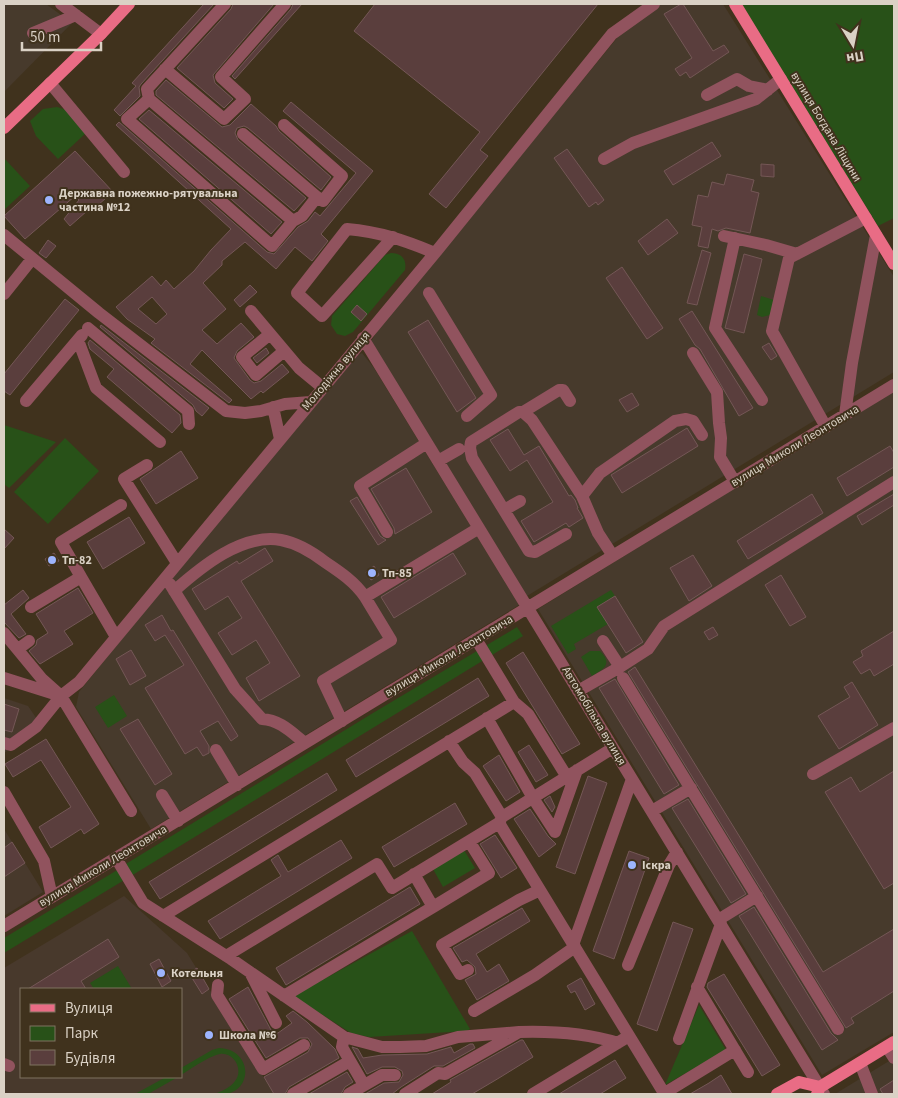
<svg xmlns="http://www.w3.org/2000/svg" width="898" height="1098" font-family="'Source Sans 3',sans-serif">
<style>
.industrial{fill:#473a2c}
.education{fill:#48392c;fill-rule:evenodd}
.green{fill:#285118}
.building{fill:#5a3e3d;stroke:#745756;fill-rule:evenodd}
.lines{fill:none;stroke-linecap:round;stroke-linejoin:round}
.minor{stroke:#91535e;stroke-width:12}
.major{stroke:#e96c85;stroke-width:12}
.poi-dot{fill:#9db4fd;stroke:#40321d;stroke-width:2}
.labels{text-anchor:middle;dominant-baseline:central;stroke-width:4;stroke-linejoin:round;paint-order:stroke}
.street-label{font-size:12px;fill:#dad1c5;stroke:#40321d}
.poi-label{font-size:12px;font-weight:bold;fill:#dad1c5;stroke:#40321d;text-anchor:start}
</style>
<rect width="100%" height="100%" fill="#40321d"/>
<path class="industrial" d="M4,4H46L72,23L4,92Z
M645,4H723L894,277V372L527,596L371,341L381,326Z
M362,353L374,368L519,605L151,829L76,707L79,692L348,360Z
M894,390V1032L822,1075L538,609Z
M894,1058V1094H835Z"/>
<path class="education" d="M4,698L28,706L43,728L4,753Z
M4,829L43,892L4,916Z
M124,896L187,953L274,1094H4V968ZM21,989H181V1077H21Z"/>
<path class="green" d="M741,4H894V218L878,226Z
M57,107L67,110L86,133L58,159L36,136L30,121L43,109Z
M4,158L30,186L4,210Z
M391,253C402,253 407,260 405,270L353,332L345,336L337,334L331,325L332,316L385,255Z
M761,296L774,300L770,315L762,317L757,315Z
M4,425L56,442L9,488L4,484Z
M65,438L99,471L48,524L14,492Z
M611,590L615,596L597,607L608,624L574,644L576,649L568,654L551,626Z
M517,627L523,636L131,876L124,865L373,713Z
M590,651H600C613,664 604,669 592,676L581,657Z
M114,695L127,716L108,728L95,707Z
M464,850L475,868L443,887L433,869Z
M119,869L126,879L4,953V938Z
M412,931L470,1029L467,1031L369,1037L351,1033L293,996Z
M118,966L132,989H94L90,983Z
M699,1005L726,1050L665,1085Z
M219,1048C251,1049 254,1088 227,1094C224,1095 219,1094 215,1094C222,1091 231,1087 235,1081C244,1070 234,1052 220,1054C209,1056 191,1069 181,1075V1068L212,1050Z
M166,1077H178L148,1094H135Z"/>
<path class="building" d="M204,4H214L141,84L139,87L140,96L120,116L114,110L136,86L132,83Z
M233,4H274L213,75L215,83L233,99L224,108L177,68L231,9Z
M293,4H302L235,79L232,76L291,9Z
M375,4H598L480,150L488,156L446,208L429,194L480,132L354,31Z
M681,4H683L713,51L724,45L729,52L690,78L686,72L680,76L675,69L692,58L664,14Z
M166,80L222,127L230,125L251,104L276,126L279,131L331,177L321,190L248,128L244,126L237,128L235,133L238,140L306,198L294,211L156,95V91Z
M291,102L373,171L321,234L328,241L312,261L295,247L276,269L245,242L222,261V265L203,283L226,309L202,330L217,344L241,323L254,337L237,351L234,358L250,380L254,383L261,381L282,364L289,372L263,393L261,391L251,399L202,350L190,364L232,400L229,403L151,343L155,339L127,319L116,307L152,276L161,286L166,280L174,289L194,271L211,250L231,229L116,125L119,122L267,252L274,254L298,227L308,221L315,212L320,216L356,173L283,111ZM152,297L167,314L156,324L138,309Z
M149,110L282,222L271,234L139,119Z
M712,142L721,156L673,185L664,171Z
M567,149L604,200L598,205L596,202L589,207L554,158Z
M75,151L113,192L98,205L96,203L70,226L64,219L79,200L75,196L25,239L4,216Z
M761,164L774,165V177L761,176Z
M727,174L754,180L751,191L759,193L750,233L726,228L718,231L712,229L708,248L698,246L702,227L692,225L698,195L708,197L712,182L724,185Z
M667,219L678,233L648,255L638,241Z
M48,240L56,246L46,258L39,253Z
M702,250L711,253L697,305L687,303Z
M744,254L762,259L744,333L725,328Z
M622,267L663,328L647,339L606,278Z
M250,285L257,292L240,307L234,300Z
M65,299L79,310L10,395L4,391V374Z
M357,305L367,314L361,321L351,312Z
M692,311L753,408L739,416L700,349L695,345L679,319Z
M428,320L476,398L457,412L408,332Z
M101,325L209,408L202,416L196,411L193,405L100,327Z
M90,340L180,415L181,423L172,433L107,377L114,369L90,349L88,343Z
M769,343L777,356L771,360L762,347Z
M266,348L269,353L257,363L253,358Z
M632,393L639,405L627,412L619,400Z
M687,428L698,446L622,493L611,475Z
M508,429L524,455L539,446L569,496L571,495L575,500L578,508H577L583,518L569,527L566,523L534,542L521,521L553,502L527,460L510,471L490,440Z
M890,446L894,453V467L847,496L837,478Z
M181,451L198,478L156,504L140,479Z
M406,468L432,512L395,534L394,528L371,489Z
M812,494L823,513L748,559L737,541Z
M894,494V505L862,525L857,516Z
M357,497L380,536L386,540L378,545L350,501Z
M129,517L145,543L103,569L87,542Z
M4,529L14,538L4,549Z
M265,548L273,561L241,581L300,676L259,701L246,678L270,663L256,640L232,655L218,633L242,618L228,596L205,610L192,589L237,561L239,564Z
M54,553L59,561L49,566L45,559Z
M453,553L466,574L394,618L381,597Z
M693,555L712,586L689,601L670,568Z
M374,566L379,575L371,580L366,572Z
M781,575L806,617L790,626L765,585Z
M78,588L93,613L64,631L73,644L40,664L29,651L36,645L37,640L48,633L36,614Z
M23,590L29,598L11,614L26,634L19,638L4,622V605Z
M615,596L643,642L626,653L597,607Z
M162,615L171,631L173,630L238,736L231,741L218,721L200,731L209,746V753L203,756L197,747L185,754L145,688L184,665L165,635L155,641L145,625Z
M713,627L718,635L709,640L704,632Z
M894,631V664L874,676L870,669L861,674L853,662L863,656L861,651Z
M131,650L146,676L130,685L116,659Z
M523,652L580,744L562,754L506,663Z
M635,667L823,972L894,929V991L851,1018L854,1023L846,1028L628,672Z
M478,678L489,696L356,777L346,760Z
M615,679L679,785L664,794L599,688Z
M852,682L878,725L839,749L818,716L850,697L844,687Z
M4,704L19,709L12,732L4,730Z
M138,719L172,774L155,785L120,729Z
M46,739L99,824L84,834L81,829L51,848L39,827L71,807L41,760L13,777L5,764Z
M529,745L548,775L536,782L518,752Z
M499,755L520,792L506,801L483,766Z
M894,771V883L884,889L825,792L851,777L860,792Z
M327,773L337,790L160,899L149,882Z
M588,776L607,783L575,874L556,867Z
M550,796L555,807L552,812L544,800Z
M688,799L746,894L731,903L672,808Z
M455,803L467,824L394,867L382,847Z
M530,809L548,836L556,844L539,857L514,819Z
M495,835L517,868L501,878L480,844Z
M341,840L352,858L220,939L208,921L281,876L271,860L278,855L288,872Z
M12,842L25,863L4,877V848Z
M629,851L649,858L614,959L593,951Z
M410,887L420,904L286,985L276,968Z
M754,907L831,1033L838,1040L822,1050L739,916Z
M522,908L530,921L476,954L487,972L499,964L509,981L477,1000L465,980L476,974L475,967L467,960L462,962L453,948Z
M673,922L693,929L657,1031L637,1024Z
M108,939L119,957L81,981L86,989H28Z
M159,959L171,981L162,987L150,964Z
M197,968L209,989L202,994L189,973Z
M724,974L780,1065L762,1076L707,987L708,983Z
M581,978L595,1004L585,1010L575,991L571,993L567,986Z
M248,987L271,1030L278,1033L292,1023L286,1016L293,1011L307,1022L335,1049L339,1058L289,1087L285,1094H274L264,1077L308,1052L312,1044L308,1038H300L266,1058L229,999Z
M521,1040H523L533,1057L499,1078L472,1094H432L451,1082L450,1080Z
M470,1044H473L475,1048L443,1066H434L401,1087L392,1094H365L384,1083L399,1082L403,1075L402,1071L395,1067H382L367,1074L352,1047L358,1049L363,1058L382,1055L427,1054L451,1047L454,1053Z
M615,1060L626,1078L600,1094H559Z
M347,1072L353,1082L345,1087L341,1094H309Z
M721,1075L732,1094H690L709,1083Z
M894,1080V1094H883L880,1089Z"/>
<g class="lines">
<path class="minor" d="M61,4L101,34
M33,33L76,15
M165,69L224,119L245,99L221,77L285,4
M50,83L124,172
M707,95L737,79L749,86L768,90
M149,99L127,119L272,246L293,221L149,99L147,89L225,4
M284,125L342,176L323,201L317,197
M243,134L317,197L302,216L293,221
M604,159L633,143L756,99L781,79
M4,235L99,313L226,411L245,413L261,411L285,404L310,402
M724,236L766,245L797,254
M393,237L322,316L297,293L347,229C380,232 404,240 435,253
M735,238L715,328L762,400
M429,293L491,395L467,416
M4,294L32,259
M251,311L299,368L322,387
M88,328L188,411L189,424
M270,334L242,357L256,375L284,351
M363,338L824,1094
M78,340L96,388L160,442
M693,353L717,392L719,423L721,438L720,457L735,482
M26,401L82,335
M273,407L280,439
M523,412L559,390H563L570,401
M845,415L852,363L876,235
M826,427L772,331L789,258L866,218
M438,461L459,449
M147,465L124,479L177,563
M504,510L520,501
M387,532L360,486L427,443
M566,534L535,552L529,551L472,458L470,448L471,442L519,412H523L532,420L582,496
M613,556L598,533L582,496L600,473L675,421L686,419L693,421L702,435
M81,577L61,542L121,505
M170,584L235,689L262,719C280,720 291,732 305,743
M174,591C201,567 242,533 281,540C297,543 312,552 325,562C340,572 355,582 365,597
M31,607L81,577L116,637
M4,633L42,679L61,696L131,811
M476,639L514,702L528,714L567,777
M18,649L29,641
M620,667L648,649L664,626L894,482
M4,678L61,696L79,682L435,253L612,34L654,4
M623,678L838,1029
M578,691L620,667L603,641
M487,718L533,798L555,832L577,770
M342,721L323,681L391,640L365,597L479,528
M449,741L463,762L475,773L502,817
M4,743L11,745L36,727L61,696
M216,750L237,785
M813,774L894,728
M4,792L44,861L52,897
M162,795L178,821
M652,811L691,788
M499,823L664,1093
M116,858L143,903L231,959L344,1037L382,1047H400L426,1046L458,1037L519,1032L445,1074L438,1073L405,1094
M433,907L489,873L469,841
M163,916L514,702
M718,920L757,896
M4,926L894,385
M573,945L632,779
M226,956L377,864L392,888L499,823L502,817L613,748
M628,965L669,865L677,852
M468,970L460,974L442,945L519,900L540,890
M250,972L276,1023
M218,985L217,995L263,1069L304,1045
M697,987L748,1072
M284,996L433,907L414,874
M474,1011L535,975L575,947
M519,1032C553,1031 586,1033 618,1043
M344,1037L342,1047L364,1085
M679,1039L721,924
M887,1047L894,1058
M860,1063L872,1094
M4,1064L9,1066
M293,1094L350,1061
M349,1094L382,1075H395
M533,1094L629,1036
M663,1094L735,1050"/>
<path class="major" d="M735,4L894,264
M4,128L101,34L129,4
M777,1094L799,1082L820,1087
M817,1094L820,1087L894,1042"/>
</g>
<g class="poi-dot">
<circle cx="49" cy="200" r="5"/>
<circle cx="52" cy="560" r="5"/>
<circle cx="372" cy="573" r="5"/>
<circle cx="632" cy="865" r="5"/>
<circle cx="161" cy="973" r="5"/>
<circle cx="209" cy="1035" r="5"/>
</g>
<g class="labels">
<g class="street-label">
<text transform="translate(826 127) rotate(59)">вулиця Богдана Ліщини</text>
<text transform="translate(336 371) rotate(-50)">Молодіжна вулиця</text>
<text transform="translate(795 446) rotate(-31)">вулиця Миколи Леонтовича</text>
<text transform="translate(449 656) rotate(-31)">вулиця Миколи Леонтовича</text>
<text transform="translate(594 716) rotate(59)">Автомобільна вулиця</text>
<text transform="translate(103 866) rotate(-31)">вулиця Миколи Леонтовича</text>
</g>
<g class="poi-label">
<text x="59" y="193">Державна пожежно-рятувальна<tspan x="59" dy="14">частина №12</tspan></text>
<text x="62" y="560">Тп-82</text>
<text x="382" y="573">Тп-85</text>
<text x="642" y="865">Іскра</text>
<text x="171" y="973">Котельня</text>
<text x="219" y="1035">Школа №6</text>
</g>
</g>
<rect width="898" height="1098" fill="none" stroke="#dad1c5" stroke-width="10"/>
<rect x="20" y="988" width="162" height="90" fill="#40321d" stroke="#7e7260"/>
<rect x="30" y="1004" width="25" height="8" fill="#e96c85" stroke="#7e7260"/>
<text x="65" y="1013" font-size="15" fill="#dad1c5">Вулиця</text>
<rect x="30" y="1026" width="25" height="15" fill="#285118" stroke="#7e7260"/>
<text x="65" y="1038" font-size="15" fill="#dad1c5">Парк</text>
<rect x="30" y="1050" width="25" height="15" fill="#5a3e3d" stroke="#7e7260"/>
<text x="65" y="1063" font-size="15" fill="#dad1c5">Будівля</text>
<g transform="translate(853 45) rotate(170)" stroke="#40321d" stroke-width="4" paint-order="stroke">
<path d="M0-4L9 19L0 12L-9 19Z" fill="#dad1c5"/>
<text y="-8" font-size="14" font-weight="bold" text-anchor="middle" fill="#dad1c5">Пн</text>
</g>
<path d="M22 42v8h79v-8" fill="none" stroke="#dad1c5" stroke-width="2.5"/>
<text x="30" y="42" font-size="15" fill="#dad1c5" stroke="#40321d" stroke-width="4" paint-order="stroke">50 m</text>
</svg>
